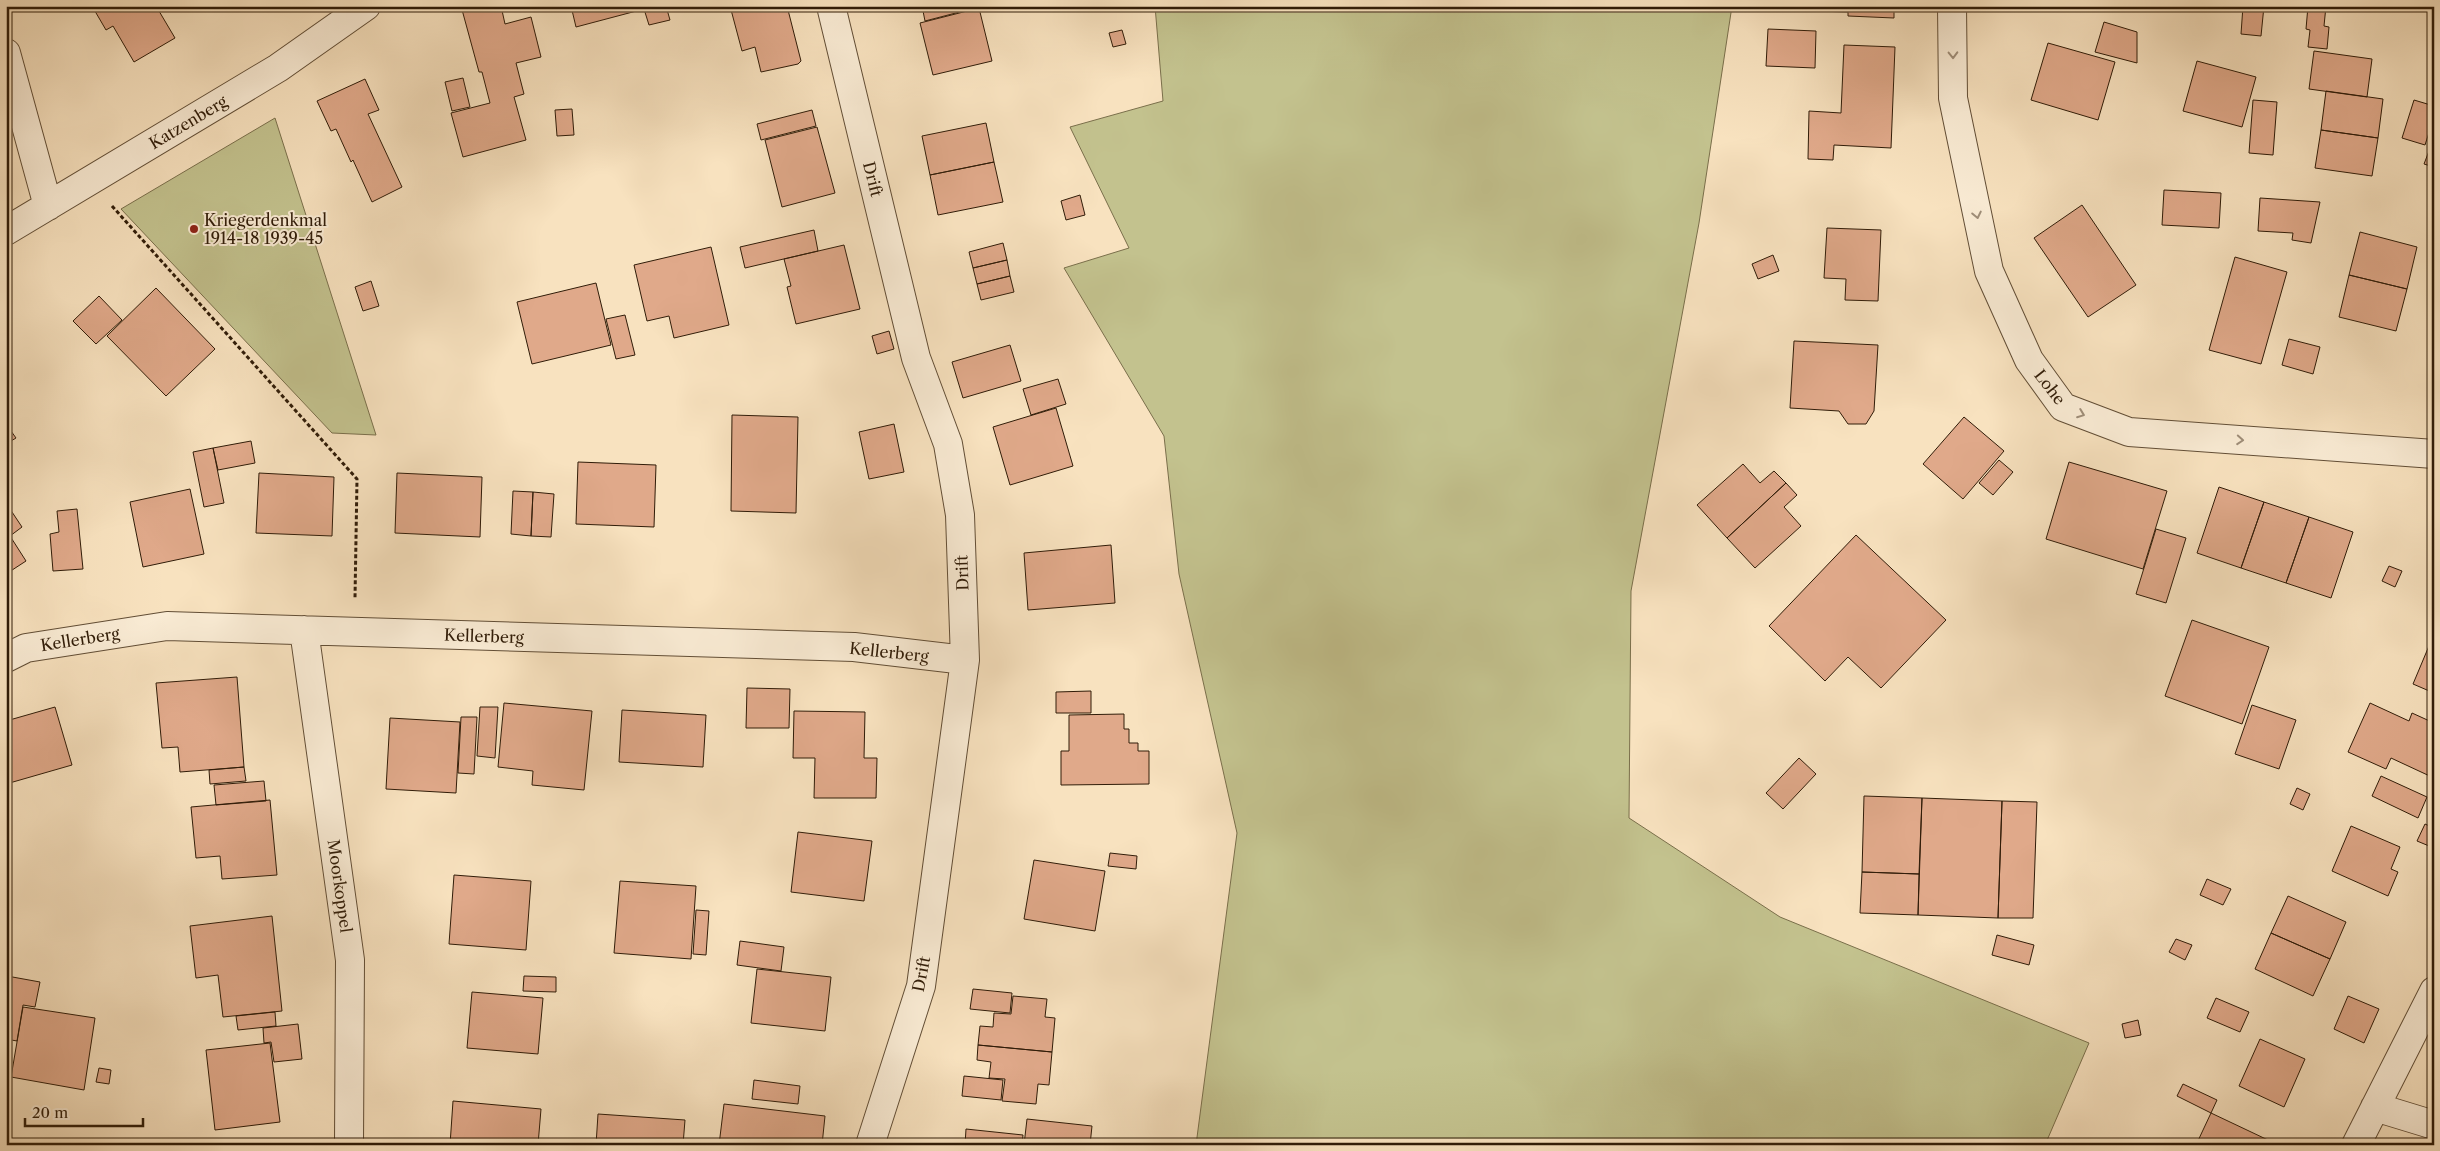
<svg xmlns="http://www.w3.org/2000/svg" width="2440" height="1151" font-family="'Libre Caslon Text',serif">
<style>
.green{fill:#c3c28e;stroke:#7a6f4b}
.building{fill:#e0a98a;stroke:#301c08}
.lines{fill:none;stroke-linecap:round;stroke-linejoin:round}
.minor-casing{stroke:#624e36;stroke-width:30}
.path{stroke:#301c08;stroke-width:3;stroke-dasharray:4 2.5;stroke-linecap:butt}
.minor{stroke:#faecd5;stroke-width:28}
.oneway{stroke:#9f8e79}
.poi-dot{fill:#8f2418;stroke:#faecd5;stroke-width:2}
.labels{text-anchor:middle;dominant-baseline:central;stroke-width:4;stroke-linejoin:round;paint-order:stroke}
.street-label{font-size:16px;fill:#301c08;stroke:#faecd5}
.poi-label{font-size:16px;fill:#301c08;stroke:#faecd5;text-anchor:start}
</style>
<rect width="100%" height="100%" fill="#f8e2bf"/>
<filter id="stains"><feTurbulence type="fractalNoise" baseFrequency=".004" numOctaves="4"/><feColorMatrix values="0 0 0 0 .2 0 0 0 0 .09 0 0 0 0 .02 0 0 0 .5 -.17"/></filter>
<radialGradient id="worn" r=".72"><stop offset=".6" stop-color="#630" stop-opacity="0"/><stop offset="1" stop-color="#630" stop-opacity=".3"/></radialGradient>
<path class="green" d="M1155,6H1732L1699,223L1631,591L1629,818L1780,917L2089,1043L2045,1145H1196L1237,833L1179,574L1164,436L1064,268L1129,248L1070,127L1163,101Z
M275,118L376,435L332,433L121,209Z"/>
<path class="building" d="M92,6H156L175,38L134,62L113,26L106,30Z
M461,6H501L505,24L531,17L541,57L516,63L524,94L514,97L526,140L463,157L451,113L490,103L482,72H479Z
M571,6H666L670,20L649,25L644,9L576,27Z
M730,6H787L801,61L798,64L761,72L755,47L742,51Z
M922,6H974L975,8L925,21Z
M1816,6H1894V18L1848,16V12L1816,11Z
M2243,6H2264L2261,36L2241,34Z
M2308,6H2326L2324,26L2329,27L2327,49L2308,47L2310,30L2306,29Z
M979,8L992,61L933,75L920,23Z
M2104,22L2137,32V63L2095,52Z
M1768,29L1816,31L1815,68L1766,66Z
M1122,30L1126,44L1113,47L1109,33Z
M2048,43L2115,62L2098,120L2031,100Z
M1844,45L1895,47L1891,148L1834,145L1833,160L1808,159L1809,111L1841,113Z
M2314,51L2372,59L2367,97L2309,89Z
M2197,61L2256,77L2242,127L2183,111Z
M463,78L470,107L452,111L445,82Z
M365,79L379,110L368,114L402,187L372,202L353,160L351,162L336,129L331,131L317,101Z
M2326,91L2383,99L2378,138L2321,130Z
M2253,100L2277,102L2273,155L2249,153Z
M2414,100L2434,106V117L2425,145L2402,138Z
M572,109L574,135L557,136L555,110Z
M812,110L816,126L761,140L757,124Z
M986,123L994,162L930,175L922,136Z
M817,127L835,193L782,207L765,140Z
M2321,130L2378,138L2372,176L2315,168Z
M2434,138V167L2424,164Z
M994,162L1003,202L938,215L930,175Z
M2164,190L2221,193L2219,228L2162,225Z
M1080,195L1085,215L1066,220L1061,201Z
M2260,198L2320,202L2311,243L2292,240L2293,233L2258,231Z
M2082,205L2136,285L2088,317L2034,238Z
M1827,228L1881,230L1878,301L1845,300L1846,279L1824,278Z
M814,230L818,251L745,268L740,247Z
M2360,232L2417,247L2407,289L2349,275Z
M1003,243L1007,260L973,268L969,252Z
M844,245L860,309L796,324L787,287L791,286L784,259Z
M711,247L729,325L674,338L669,316L647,321L634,265Z
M1773,255L1779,271L1758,279L1752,264Z
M2235,257L2287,272L2261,364L2209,350Z
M1007,260L1010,276L977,284L973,268Z
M2349,275L2407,289L2396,331L2339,317Z
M1010,276L1014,292L981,300L977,284Z
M371,281L379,306L363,311L355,287Z
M596,283L611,345L532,364L517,302Z
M156,288L215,349L166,396L107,336Z
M99,296L122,320L96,344L73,321Z
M625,315L635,355L616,359L606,319Z
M889,331L894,349L877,354L872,336Z
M2289,339L2320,347L2313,374L2282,365Z
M1794,341L1878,345L1874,411L1866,424H1848L1839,411L1790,408Z
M1010,345L1021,381L963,398L952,362Z
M1058,379L1066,404L1031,415L1023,389Z
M1056,408L1073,466L1010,485L993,427Z
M732,415L798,417L796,513L731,511Z
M1964,417L2004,451L1963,499L1923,464Z
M6,424L16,438L6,444Z
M894,424L904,472L869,479L859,432Z
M251,441L255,463L218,470L213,448Z
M213,448L224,503L204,507L193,452Z
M1999,460L2013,472L1993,495L1979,483Z
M578,462L656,465L654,527L576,524Z
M2069,462L2167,491L2143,569L2046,539Z
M1743,464L1760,483L1774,471L1786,483L1727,538L1697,505Z
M259,473L334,477L332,536L256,533Z
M397,473L482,477L480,537L395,533Z
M1786,483L1797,495L1784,507L1801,526L1755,568L1727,538Z
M2219,487L2264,502L2241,568L2197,553Z
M190,489L204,554L143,567L130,502Z
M513,491L533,492L531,536L511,534Z
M533,492L554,494L551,537L531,536Z
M2264,502L2309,517L2286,583L2241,568Z
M6,503L22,527L10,536L26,561L6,574Z
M77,509L83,569L53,571L50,534L59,532L57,511Z
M2309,517L2353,532L2331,598L2286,583Z
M2156,529L2186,538L2166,603L2136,594Z
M1856,535L1946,620L1881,688L1848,657L1825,681L1769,626Z
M1111,545L1115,603L1028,610L1024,553Z
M2389,566L2402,571L2395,587L2382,581Z
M2192,620L2269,647L2242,724L2165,696Z
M2434,634V693L2413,684Z
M237,677L244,767L180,772L178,747L162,748L156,683Z
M747,688L790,689L789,728H746Z
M1091,691V713H1056V692Z
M504,703L592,711L584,790L532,785L533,771L498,767Z
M2370,703L2409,721L2412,713L2434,723V778L2391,758L2386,769L2348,752Z
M2252,705L2296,720L2279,769L2235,754Z
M55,707L72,765L6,784V721Z
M480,707H498L495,758L477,756Z
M622,710L706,715L703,767L619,762Z
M794,711L865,712L864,758H877L876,798H814L815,758H793Z
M1124,714V729H1129V743H1138V751H1149V784L1061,785V751H1069V715Z
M461,717H477L474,774L458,773Z
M390,718L460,722L456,793L386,789Z
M1799,758L1816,774L1783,809L1766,793Z
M244,767L246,781L210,784L209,770Z
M2381,776L2427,797L2418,818L2372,796Z
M264,781L266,801L216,805L214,785Z
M2297,788L2310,794L2303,810L2290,804Z
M1864,796L1922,798L1919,874L1862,872Z
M1922,798L2002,801L1998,918L1918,915Z
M270,800L277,875L222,879L220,856L196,858L191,807Z
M2002,801L2037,802L2033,918H1998Z
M2425,824L2434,828V848L2417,841Z
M2351,826L2400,847L2391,869L2398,872L2388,896L2332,871Z
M798,832L872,841L864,901L791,892Z
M1110,853L1137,856L1136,869L1108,866Z
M1034,860L1105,871L1095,931L1024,919Z
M1862,872L1919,874L1918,915L1860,913Z
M454,875L531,881L526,950L449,944Z
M2207,879L2231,889L2223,905L2200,895Z
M620,881L696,886L691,959L614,953Z
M2288,896L2346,922L2330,959L2271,933Z
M696,910L709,911L706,955L693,954Z
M272,916L282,1011L223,1017L218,975L196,978L190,926Z
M2271,933L2330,959L2313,996L2255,969Z
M1997,935L2034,945L2029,965L1992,955Z
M2176,939L2192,945L2185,960L2169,952Z
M740,941L784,947L781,971L737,965Z
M757,969L831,977L825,1031L751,1023Z
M7,976L40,982L35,1007L23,1005L17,1041L6,1039Z
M524,976L556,977V992L523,991Z
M973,989L1012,993L1010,1013L970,1009Z
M472,992L543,998L538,1054L467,1048Z
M1013,996L1047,999L1045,1017L1055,1018L1052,1052L978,1045L980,1026L993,1027L994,1013L1011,1014Z
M2348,996L2379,1009L2364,1043L2334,1029Z
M2216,998L2249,1012L2240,1032L2207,1018Z
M23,1007L95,1018L84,1090L11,1077Z
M275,1012L276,1026L238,1030L236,1016Z
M2138,1020L2141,1035L2125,1038L2122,1024Z
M298,1024L302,1059L274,1062L271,1042L264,1043L263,1028Z
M2260,1039L2305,1059L2284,1107L2239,1086Z
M270,1043L280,1122L215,1130L206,1050Z
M978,1045L1052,1052L1049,1085L1038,1084L1036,1104L1002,1101L1005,1079L989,1078L991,1062L977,1060Z
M99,1068L111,1070L109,1084L96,1082Z
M964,1076L1003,1080L1001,1100L962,1096Z
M754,1080L800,1086L798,1104L752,1099Z
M2183,1084L2217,1100L2211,1113L2177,1096Z
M453,1101L541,1109L538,1145H450Z
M724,1104L825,1116L822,1145H719Z
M2211,1113L2268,1140L2266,1145H2196Z
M598,1114L685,1120L683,1145H596Z
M1027,1119L1092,1126L1090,1145H1024Z
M966,1129L1023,1135L1022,1145H965Z"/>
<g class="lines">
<defs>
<path id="minor" d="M831,6L916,358L948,444L960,515L965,660L921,986L870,1145
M1952,6L1953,98L1989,271L2029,360L2063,407L2129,432L2434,454
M6,53L48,206
M6,231L278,68L366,6
M304,630L350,960L349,1145
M6,658L26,648L167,626L854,647L965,660
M2375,1107L2434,1125
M2356,1145L2434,991"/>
</defs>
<use href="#minor" class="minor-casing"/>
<path class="path" d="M112,206L357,479L355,598"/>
<use href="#minor" class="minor"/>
</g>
<defs><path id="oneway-chevron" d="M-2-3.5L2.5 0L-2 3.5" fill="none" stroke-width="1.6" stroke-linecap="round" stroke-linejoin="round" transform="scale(1.25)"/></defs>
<g class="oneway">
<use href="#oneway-chevron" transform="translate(1953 55) rotate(89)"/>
<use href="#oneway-chevron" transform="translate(1977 215) rotate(78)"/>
<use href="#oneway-chevron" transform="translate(2081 414) rotate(21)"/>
<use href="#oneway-chevron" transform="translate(2240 440) rotate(4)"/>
</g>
<circle class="poi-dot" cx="194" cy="229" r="5"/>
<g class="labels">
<g class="street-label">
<text transform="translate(188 122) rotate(-31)">Katzenberg</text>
<text transform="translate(873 179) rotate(76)">Drift</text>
<text transform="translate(2050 387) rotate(52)">Lohe</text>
<text transform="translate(962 573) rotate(-92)">Drift</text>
<text transform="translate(484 636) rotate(2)">Kellerberg</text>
<text transform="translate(80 639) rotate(-9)">Kellerberg</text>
<text transform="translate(889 652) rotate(6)">Kellerberg</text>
<text transform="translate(340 886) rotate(82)">Moorkoppel</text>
<text transform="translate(921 974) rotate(-79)">Drift</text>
</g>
<g class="poi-label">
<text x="204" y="220">Kriegerdenkmal<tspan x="204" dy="18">1914-18 1939-45</tspan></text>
</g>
</g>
<rect width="2440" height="1151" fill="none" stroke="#f8e2bf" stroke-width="25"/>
<rect x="8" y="8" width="2425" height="1136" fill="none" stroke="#301c08" stroke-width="2.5"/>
<rect x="12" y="12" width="2415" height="1126" fill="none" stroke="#301c08"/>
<path d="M25 1118v8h118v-8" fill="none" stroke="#301c08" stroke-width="2.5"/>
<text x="32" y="1118" font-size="15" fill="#301c08" stroke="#faecd5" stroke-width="4" paint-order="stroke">20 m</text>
<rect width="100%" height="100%" filter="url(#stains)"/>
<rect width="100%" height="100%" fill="url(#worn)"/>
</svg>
